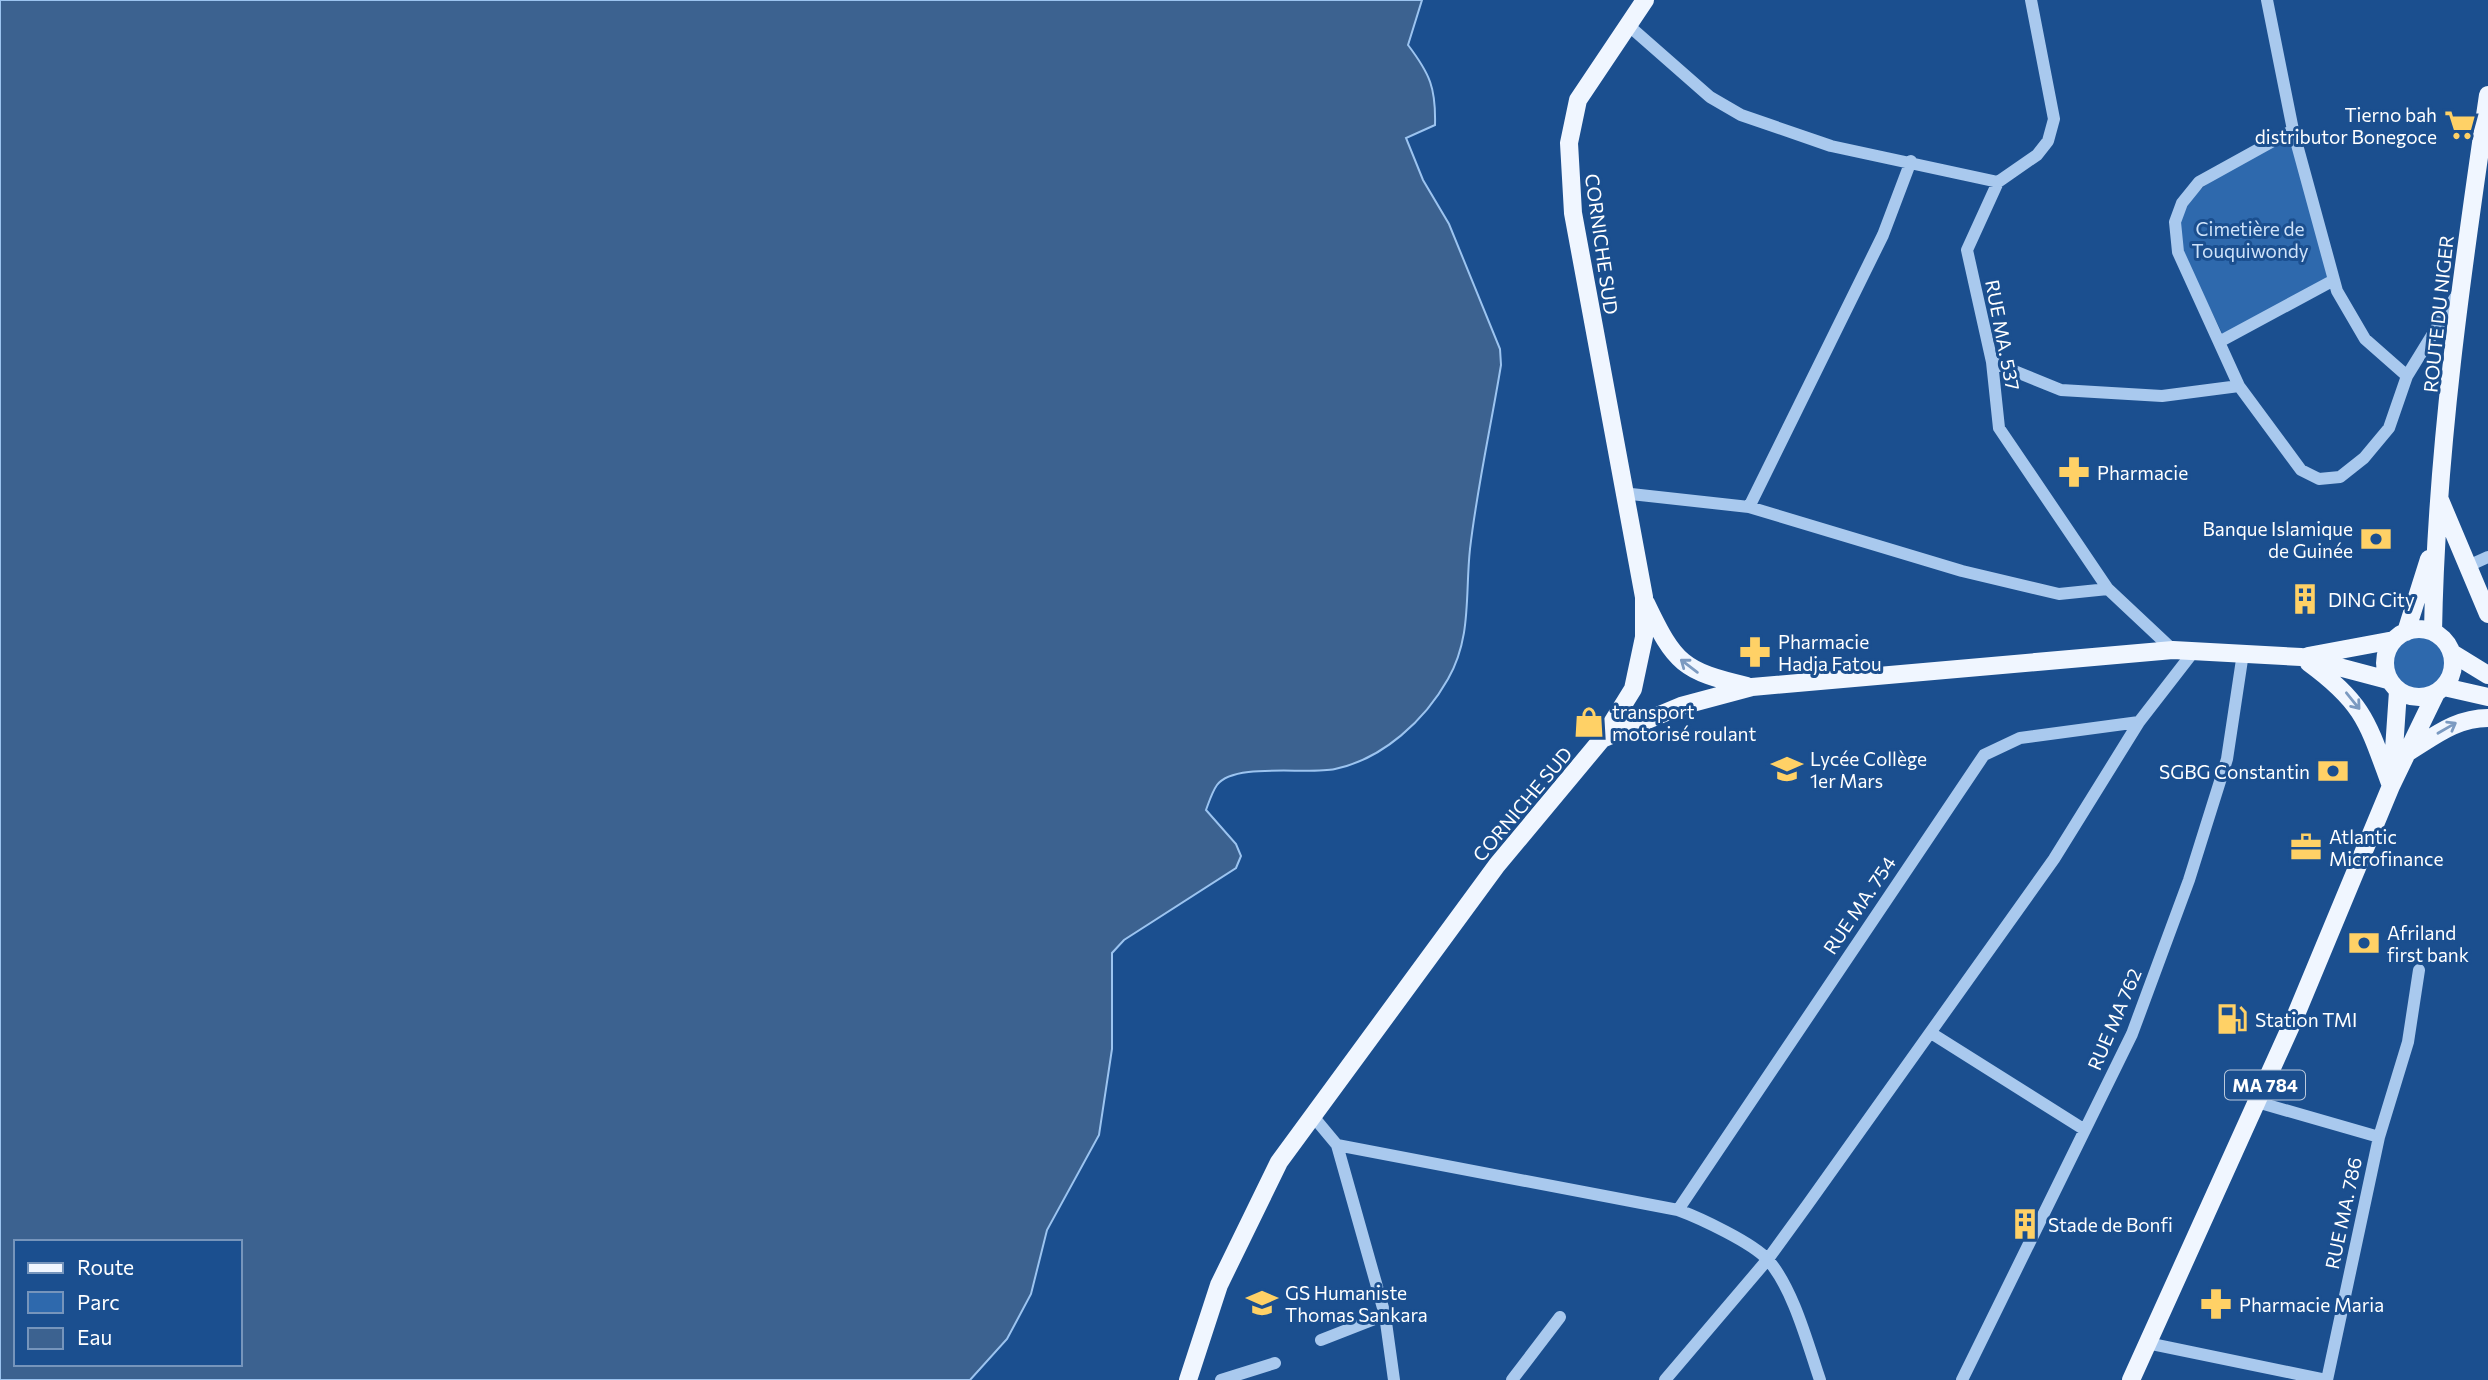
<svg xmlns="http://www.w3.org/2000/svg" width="2488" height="1380" font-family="Commissioner,sans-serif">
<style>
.green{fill:#2e69ad}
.water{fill:#3c6290;stroke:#9cc4f0;stroke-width:2;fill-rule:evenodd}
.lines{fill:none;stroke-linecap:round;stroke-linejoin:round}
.minor{stroke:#a9c9ee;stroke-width:12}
.major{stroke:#f0f6ff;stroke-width:18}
.oneway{stroke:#7b9ac1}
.labels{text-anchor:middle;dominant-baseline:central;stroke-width:6;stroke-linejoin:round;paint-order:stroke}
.shield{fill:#1b4f8f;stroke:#bbcadd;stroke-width:2}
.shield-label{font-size:18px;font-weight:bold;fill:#fff}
.poi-label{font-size:19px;fill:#fff;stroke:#1b4f8f;text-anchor:start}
.park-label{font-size:19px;fill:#cfe3fa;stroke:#1b4f8f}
.street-label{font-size:19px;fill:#fff;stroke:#1b4f8f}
</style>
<rect width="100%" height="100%" fill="#1b4f8f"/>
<path class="green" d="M2290,136L2329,278L2223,335L2181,249L2175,222C2201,176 2245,161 2290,136Z
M2387 664a31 31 0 1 1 62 0a31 31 0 1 1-62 0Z"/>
<path class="water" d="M0,0H1422L1408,45C1430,74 1436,88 1435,125L1406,138L1423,180L1449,224L1500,349L1501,365C1491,426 1477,488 1470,549C1465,594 1472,637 1448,679C1425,720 1383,759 1335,769C1308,775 1234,762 1217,785C1212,792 1209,802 1206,810L1236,844L1241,856L1236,868L1124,940L1112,953V1049L1099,1135L1047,1230L1031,1294L1007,1339L970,1380H0ZM16,1242H240V1364H16Z"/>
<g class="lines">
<path class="minor" d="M2031,0L2054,119L2048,141L2037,155L1998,182L1967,250L1992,362L1999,428L2108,589L2173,650
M2267,0L2293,130L2337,291L2365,339L2407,376L2458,293
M1628,25L1710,97L1741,115L1831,146L1998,182
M2293,130L2199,182L2182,203L2175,222L2178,252L2239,386L2301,470L2319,479L2340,477L2364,458L2389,428L2407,376
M2219,342L2334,280
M1992,362L2061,390L2162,396L2239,386
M1622,493L1749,507L1962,571L2059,594L2108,589
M1749,507L1883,235L1911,161
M2468,566L2488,557
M1931,1033L2085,1130
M2257,1102L2379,1137L2327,1380
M1312,1115L1337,1145L1385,1315L1394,1380
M2379,1137L2408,1042L2419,970
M1337,1145L1678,1210C1700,1218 1753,1243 1768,1260C1793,1288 1808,1345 1820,1380
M1678,1210L1984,755L2020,738L2139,722
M1321,1340L1385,1315
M2147,1343L2326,1380
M1221,1380L1275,1363
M1512,1380L1560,1317
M1665,1380L1768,1259L1808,1204L2054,859L2139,722L2194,651
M1962,1380L2132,1034L2189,880L2227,759L2243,653"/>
<path class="major" d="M2440,500L2488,614
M1646,603C1675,664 1683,671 1747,686
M2385 663a34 34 0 1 1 68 0a34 34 0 1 1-68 0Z
M2406,632L2429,559
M2433,632C2436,453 2462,272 2488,95
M2452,653L2488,675
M2308,656L2394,640
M2309,663C2365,704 2368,724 2391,786
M2444,687L2488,697
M1602,739L1681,706L1752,687L2173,650L2301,657L2388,680
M2410,751C2436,735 2457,718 2488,718
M2392,779L2398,691
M1188,1380L1219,1285L1279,1162L1497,865L1602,739L1633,689L1644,637V597L1573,213L1569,143L1578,100L1645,0
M2131,1380L2295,1017L2391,786L2436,693"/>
</g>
<defs><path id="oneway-shaft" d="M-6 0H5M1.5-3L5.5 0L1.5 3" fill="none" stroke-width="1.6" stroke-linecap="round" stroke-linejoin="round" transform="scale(1.75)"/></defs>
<g class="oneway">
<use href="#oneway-shaft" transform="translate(1689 666) rotate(-143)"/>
<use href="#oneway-shaft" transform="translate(2353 701) rotate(51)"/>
<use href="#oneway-shaft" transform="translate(2447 728) rotate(-30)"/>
</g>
<defs>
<symbol id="supermarket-bare" viewBox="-9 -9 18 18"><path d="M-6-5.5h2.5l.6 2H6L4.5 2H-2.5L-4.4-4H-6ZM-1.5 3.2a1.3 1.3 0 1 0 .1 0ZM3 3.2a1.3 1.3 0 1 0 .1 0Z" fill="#ffd166" stroke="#1b4f8f" stroke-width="2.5" paint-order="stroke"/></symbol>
<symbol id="pharmacy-bare" viewBox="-9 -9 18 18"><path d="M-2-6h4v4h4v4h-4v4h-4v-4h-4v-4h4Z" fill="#ffd166" stroke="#1b4f8f" stroke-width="2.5" paint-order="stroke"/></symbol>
<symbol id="bank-bare" viewBox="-9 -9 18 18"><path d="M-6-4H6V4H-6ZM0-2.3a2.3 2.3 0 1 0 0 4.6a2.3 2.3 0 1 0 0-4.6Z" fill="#ffd166" stroke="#1b4f8f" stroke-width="2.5" paint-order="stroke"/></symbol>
<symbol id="building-bare" viewBox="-9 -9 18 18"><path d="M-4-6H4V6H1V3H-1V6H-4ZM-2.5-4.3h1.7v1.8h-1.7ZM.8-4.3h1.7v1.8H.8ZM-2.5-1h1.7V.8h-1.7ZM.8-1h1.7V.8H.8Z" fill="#ffd166" stroke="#1b4f8f" stroke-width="2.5" paint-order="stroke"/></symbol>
<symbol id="shop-bare" viewBox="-9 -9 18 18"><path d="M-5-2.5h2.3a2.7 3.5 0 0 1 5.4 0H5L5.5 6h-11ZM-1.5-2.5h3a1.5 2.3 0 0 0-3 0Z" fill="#ffd166" stroke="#1b4f8f" stroke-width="2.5" paint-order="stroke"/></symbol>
<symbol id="school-bare" viewBox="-9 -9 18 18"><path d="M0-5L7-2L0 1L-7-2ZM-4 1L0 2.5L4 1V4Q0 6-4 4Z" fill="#ffd166" stroke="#1b4f8f" stroke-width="2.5" paint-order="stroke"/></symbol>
<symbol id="office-bare" viewBox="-9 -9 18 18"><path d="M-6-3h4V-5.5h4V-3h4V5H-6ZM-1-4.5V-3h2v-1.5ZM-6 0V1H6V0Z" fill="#ffd166" stroke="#1b4f8f" stroke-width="2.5" paint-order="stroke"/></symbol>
<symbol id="fuel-bare" viewBox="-9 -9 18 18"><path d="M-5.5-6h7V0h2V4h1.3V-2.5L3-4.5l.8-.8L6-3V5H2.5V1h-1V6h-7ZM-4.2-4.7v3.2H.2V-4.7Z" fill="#ffd166" stroke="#1b4f8f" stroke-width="2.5" paint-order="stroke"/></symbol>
</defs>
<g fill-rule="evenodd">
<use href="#supermarket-bare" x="2438" y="103" width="44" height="44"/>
<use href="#pharmacy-bare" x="2052" y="450" width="44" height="44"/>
<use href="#bank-bare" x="2354" y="517" width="44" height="44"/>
<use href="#building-bare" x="2283" y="577" width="44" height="44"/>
<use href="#pharmacy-bare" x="1733" y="630" width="44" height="44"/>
<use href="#shop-bare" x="1567" y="700" width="44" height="44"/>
<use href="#school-bare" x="1765" y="747" width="44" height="44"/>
<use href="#bank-bare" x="2311" y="749" width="44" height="44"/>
<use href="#office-bare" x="2284" y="825" width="44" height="44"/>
<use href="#bank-bare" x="2342" y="921" width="44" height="44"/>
<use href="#fuel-bare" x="2210" y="997" width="44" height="44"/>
<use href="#building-bare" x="2003" y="1202" width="44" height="44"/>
<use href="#school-bare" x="1240" y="1281" width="44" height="44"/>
<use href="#pharmacy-bare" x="2194" y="1282" width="44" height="44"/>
</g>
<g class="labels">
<rect class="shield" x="2225" y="1070.5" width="80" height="29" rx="5"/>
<g class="shield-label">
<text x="2265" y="1085">MA 784</text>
</g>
<g class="poi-label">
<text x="2437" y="114" text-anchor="end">Tierno bah<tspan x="2437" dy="22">distributor Bonegoce</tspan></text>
<text x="2097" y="472">Pharmacie</text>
<text x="2353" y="528" text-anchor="end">Banque Islamique<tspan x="2353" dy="22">de Guinée</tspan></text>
<text x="2328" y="599">DING City</text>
<text x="1778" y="641">Pharmacie<tspan x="1778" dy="22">Hadja Fatou</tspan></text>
<text x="1612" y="711">transport<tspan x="1612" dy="22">motorisé roulant</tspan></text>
<text x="1810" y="758">Lycée Collège<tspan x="1810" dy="22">1er Mars</tspan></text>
<text x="2310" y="771" text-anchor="end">SGBG Constantin</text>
<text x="2329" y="836">Atlantic<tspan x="2329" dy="22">Microfinance</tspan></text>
<text x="2387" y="932">Afriland<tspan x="2387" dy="22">first bank</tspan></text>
<text x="2255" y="1019">Station TMI</text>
<text x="2048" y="1224">Stade de Bonfi</text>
<text x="1285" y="1292">GS Humaniste<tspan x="1285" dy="22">Thomas Sankara</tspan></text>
<text x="2239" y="1304">Pharmacie Maria</text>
</g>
<g class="park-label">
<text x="2250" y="228">Cimetière de<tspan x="2250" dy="22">Touquiwondy</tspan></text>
</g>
<g class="street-label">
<text transform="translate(1602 244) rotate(82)">CORNICHE SUD</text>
<text transform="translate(2438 314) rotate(-84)">ROUTE DU NIGER</text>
<text transform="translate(2003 335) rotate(79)">RUE MA. 537</text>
<text transform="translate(1522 804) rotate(-50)">CORNICHE SUD</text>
<text transform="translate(1859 905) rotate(-56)">RUE MA. 754</text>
<text transform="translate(2114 1019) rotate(-67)">RUE MA 762</text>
<text transform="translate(2343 1213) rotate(-78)">RUE MA. 786</text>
</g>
</g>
<rect x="14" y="1240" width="228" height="126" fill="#1b4f8f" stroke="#7695bc" stroke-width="2"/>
<rect x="28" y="1263" width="35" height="10" fill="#f0f6ff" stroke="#7695bc" stroke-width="2"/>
<text x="77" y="1275" font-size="21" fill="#ffffff">Route</text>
<rect x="28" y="1292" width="35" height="21" fill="#2e69ad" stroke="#7695bc" stroke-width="2"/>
<text x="77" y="1310" font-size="21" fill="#ffffff">Parc</text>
<rect x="28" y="1328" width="35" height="21" fill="#3c6290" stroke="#7695bc" stroke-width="2"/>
<text x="77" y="1345" font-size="21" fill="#ffffff">Eau</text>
</svg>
